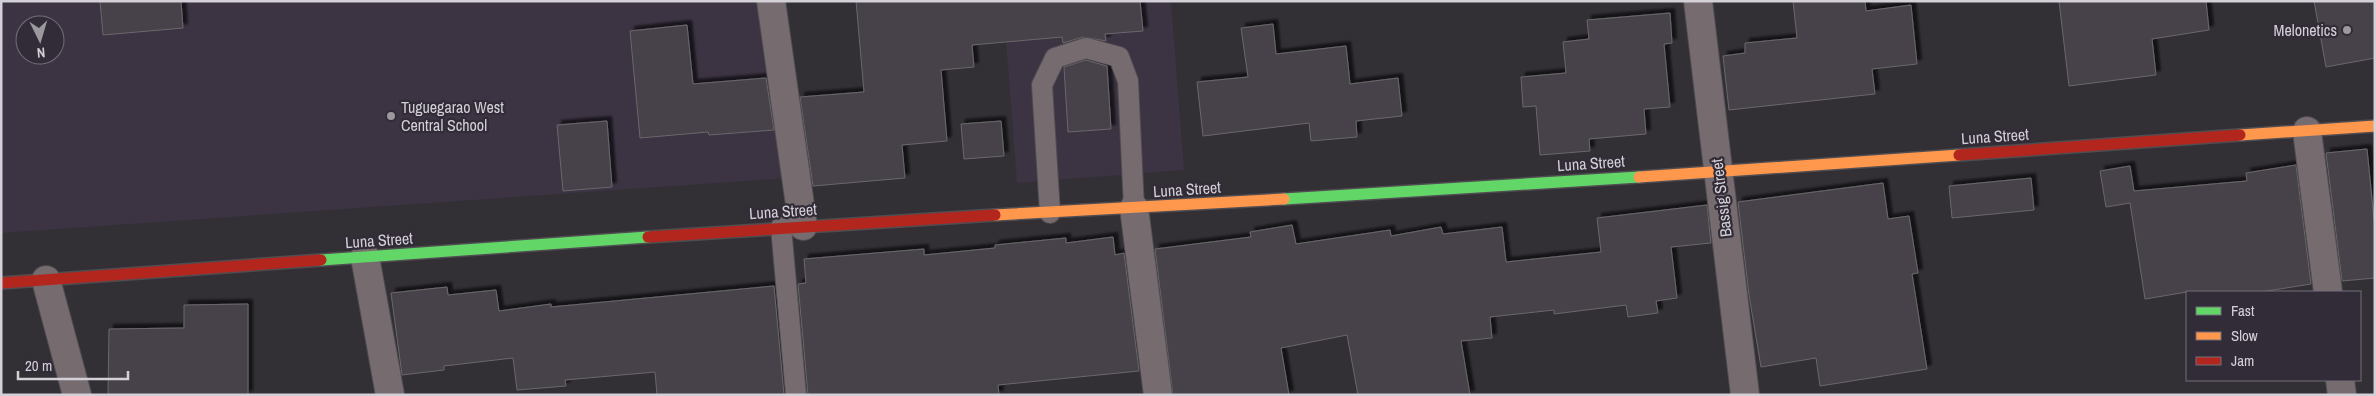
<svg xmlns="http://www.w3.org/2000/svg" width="2376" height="396" font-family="'Archivo Narrow',sans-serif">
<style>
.built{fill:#3c3343;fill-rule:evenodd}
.building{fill:#464348;stroke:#6a676c;filter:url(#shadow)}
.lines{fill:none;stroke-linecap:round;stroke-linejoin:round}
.lane-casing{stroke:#4f4d51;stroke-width:22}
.street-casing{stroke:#4f4d51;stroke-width:30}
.fast-casing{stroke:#4f4d51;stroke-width:14}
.slow-casing{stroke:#4f4d51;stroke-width:14}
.jam-casing{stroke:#4f4d51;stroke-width:14}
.lane{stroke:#766b6f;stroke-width:20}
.street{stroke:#766b6f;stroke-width:28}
.fast{stroke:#63d668;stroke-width:11}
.slow{stroke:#ff974d;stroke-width:11}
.jam{stroke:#b3261e;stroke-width:11}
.poi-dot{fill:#9b989e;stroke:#322c38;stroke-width:2}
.labels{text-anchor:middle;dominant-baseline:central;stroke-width:4.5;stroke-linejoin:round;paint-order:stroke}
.poi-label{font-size:16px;fill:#d3d0d7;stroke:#322c38;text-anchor:end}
.street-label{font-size:16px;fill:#d3d0d7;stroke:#322c38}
</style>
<defs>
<filter id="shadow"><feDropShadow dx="4.5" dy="-4.5" stdDeviation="1" flood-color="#0009"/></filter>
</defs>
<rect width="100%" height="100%" fill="#322f35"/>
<path class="built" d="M1,1H763L789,178L1,233ZM25,25H55V55H25Z
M1003,1H1171L1184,170L1017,183Z"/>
<path class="building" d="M100,1H181L183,28L103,35Z
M856,1H1140L1143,31L1105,34L1106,41L1083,37L1063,43L1062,37L972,45L974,67L941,70L947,141L902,145L905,178L813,186L800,97L864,92Z
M1793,1H1865L1866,11L1911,5L1917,64L1872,69L1875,94L1729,110L1723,56L1745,53V43L1797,38Z
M2059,1H2206L2209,30L2152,39L2156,75L2069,86Z
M2314,1H2375V58L2326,67Z
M1670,13L1672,43L1664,44L1670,107L1644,109L1646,134L1589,139L1590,151L1540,155L1536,106L1523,107L1521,77L1566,73L1563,42L1589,39L1587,20Z
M1273,24L1276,54L1346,46L1350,84L1398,78L1402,116L1356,121L1357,137L1311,141L1309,123L1203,136L1197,82L1248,77L1241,28Z
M687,25L693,84L766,78L774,130L709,135L708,132L640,138L630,31Z
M1086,60L1107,66L1111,129L1068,132L1064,67Z
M607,121L612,187L563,191L557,125Z
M1001,121L1004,156L964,159L961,124Z
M2367,149L2375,229V278L2342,281L2326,153Z
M2296,165L2311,284L2261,292H2187L2145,299L2130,203L2106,207L2100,171L2130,166L2134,191L2247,181L2246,173Z
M2031,178L2034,210L1952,218L1949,186Z
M1883,183L1888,219L1909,216L1918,273L1912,274L1927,369L1820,386L1816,358L1761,367L1749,295L1738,202Z
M1707,205L1711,243L1671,247L1677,298L1656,301L1658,313L1628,317L1626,305L1554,314V310L1490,317L1492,338L1461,341L1470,395H1358L1347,335L1281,348L1289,395H1173L1155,249L1251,237L1250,232L1292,225L1296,244L1390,230L1391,236L1441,227L1443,234L1502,227L1506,262L1601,252L1597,218Z
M1113,237L1115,255L1124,253L1139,371L998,385L999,395H808L798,284L806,283L804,259L924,249V255L995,248V245L1066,238V243Z
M774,286L784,395H657L655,372L565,380L566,386L517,390L513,358L444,366V370L402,375L391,293L447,287L448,295L496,290L499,311L551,304V307Z
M248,304V395H108L109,329L184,328V305Z"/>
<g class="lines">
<defs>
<path id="lane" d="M1050,213L1042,85L1055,58L1086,48L1119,57L1128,81L1134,208
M781,227L796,395"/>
<path id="street" d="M771,1L803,226
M1698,1L1745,395
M2307,131L2328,292
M1134,208L1158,395
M365,257L390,395
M46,280L77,395
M2340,380L2342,395"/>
<path id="fast" d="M1284,199L1639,177
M321,260L648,237"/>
<path id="slow" d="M2240,135L2375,126
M1639,177L1959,155
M995,215L1284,199"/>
<path id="jam" d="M1959,155L2240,135
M648,237L995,215
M1,283L321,260"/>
</defs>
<use href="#lane" class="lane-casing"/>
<use href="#street" class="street-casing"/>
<use href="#fast" class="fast-casing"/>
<use href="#slow" class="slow-casing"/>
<use href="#jam" class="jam-casing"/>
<use href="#lane" class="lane"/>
<use href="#street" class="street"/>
<use href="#fast" class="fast"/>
<use href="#slow" class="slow"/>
<use href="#jam" class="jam"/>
</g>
<g class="poi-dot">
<circle cx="2347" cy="30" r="5"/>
<circle cx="391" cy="116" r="5"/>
</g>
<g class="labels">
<g class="poi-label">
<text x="2337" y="30">Melonetics</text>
<text x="401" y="107" text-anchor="start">Tuguegarao West<tspan x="401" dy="18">Central School</tspan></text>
</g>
<g class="street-label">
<text transform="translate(1995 136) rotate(-4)">Luna Street</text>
<text transform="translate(1591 163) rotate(-4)">Luna Street</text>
<text transform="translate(1187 189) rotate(-4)">Luna Street</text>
<text transform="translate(1721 198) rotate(-97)">Bassig Street</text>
<text transform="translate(783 211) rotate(-4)">Luna Street</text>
<text transform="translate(379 240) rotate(-4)">Luna Street</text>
</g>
</g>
<rect width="2376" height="396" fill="none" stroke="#d3d0d7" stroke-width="5"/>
<rect x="2186" y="291" width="175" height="90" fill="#322c38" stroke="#726e78"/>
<rect x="2196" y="307" width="25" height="8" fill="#63d668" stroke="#726e78"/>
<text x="2231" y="316" font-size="15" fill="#d3d0d7">Fast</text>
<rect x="2196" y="332" width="25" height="8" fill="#ff974d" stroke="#726e78"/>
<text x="2231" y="341" font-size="15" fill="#d3d0d7">Slow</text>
<rect x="2196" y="357" width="25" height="8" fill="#b3261e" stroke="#726e78"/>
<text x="2231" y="366" font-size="15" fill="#d3d0d7">Jam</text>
<g transform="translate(40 40) rotate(175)"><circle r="24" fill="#322c38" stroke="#726e78"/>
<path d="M0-4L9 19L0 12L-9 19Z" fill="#9b989e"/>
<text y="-8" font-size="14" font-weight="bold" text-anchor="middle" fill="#d3d0d7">N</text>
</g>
<path d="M18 371v8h110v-8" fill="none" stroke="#d3d0d7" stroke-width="2.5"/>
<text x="25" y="371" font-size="15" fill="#d3d0d7" stroke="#322c38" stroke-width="4" paint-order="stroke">20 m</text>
</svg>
